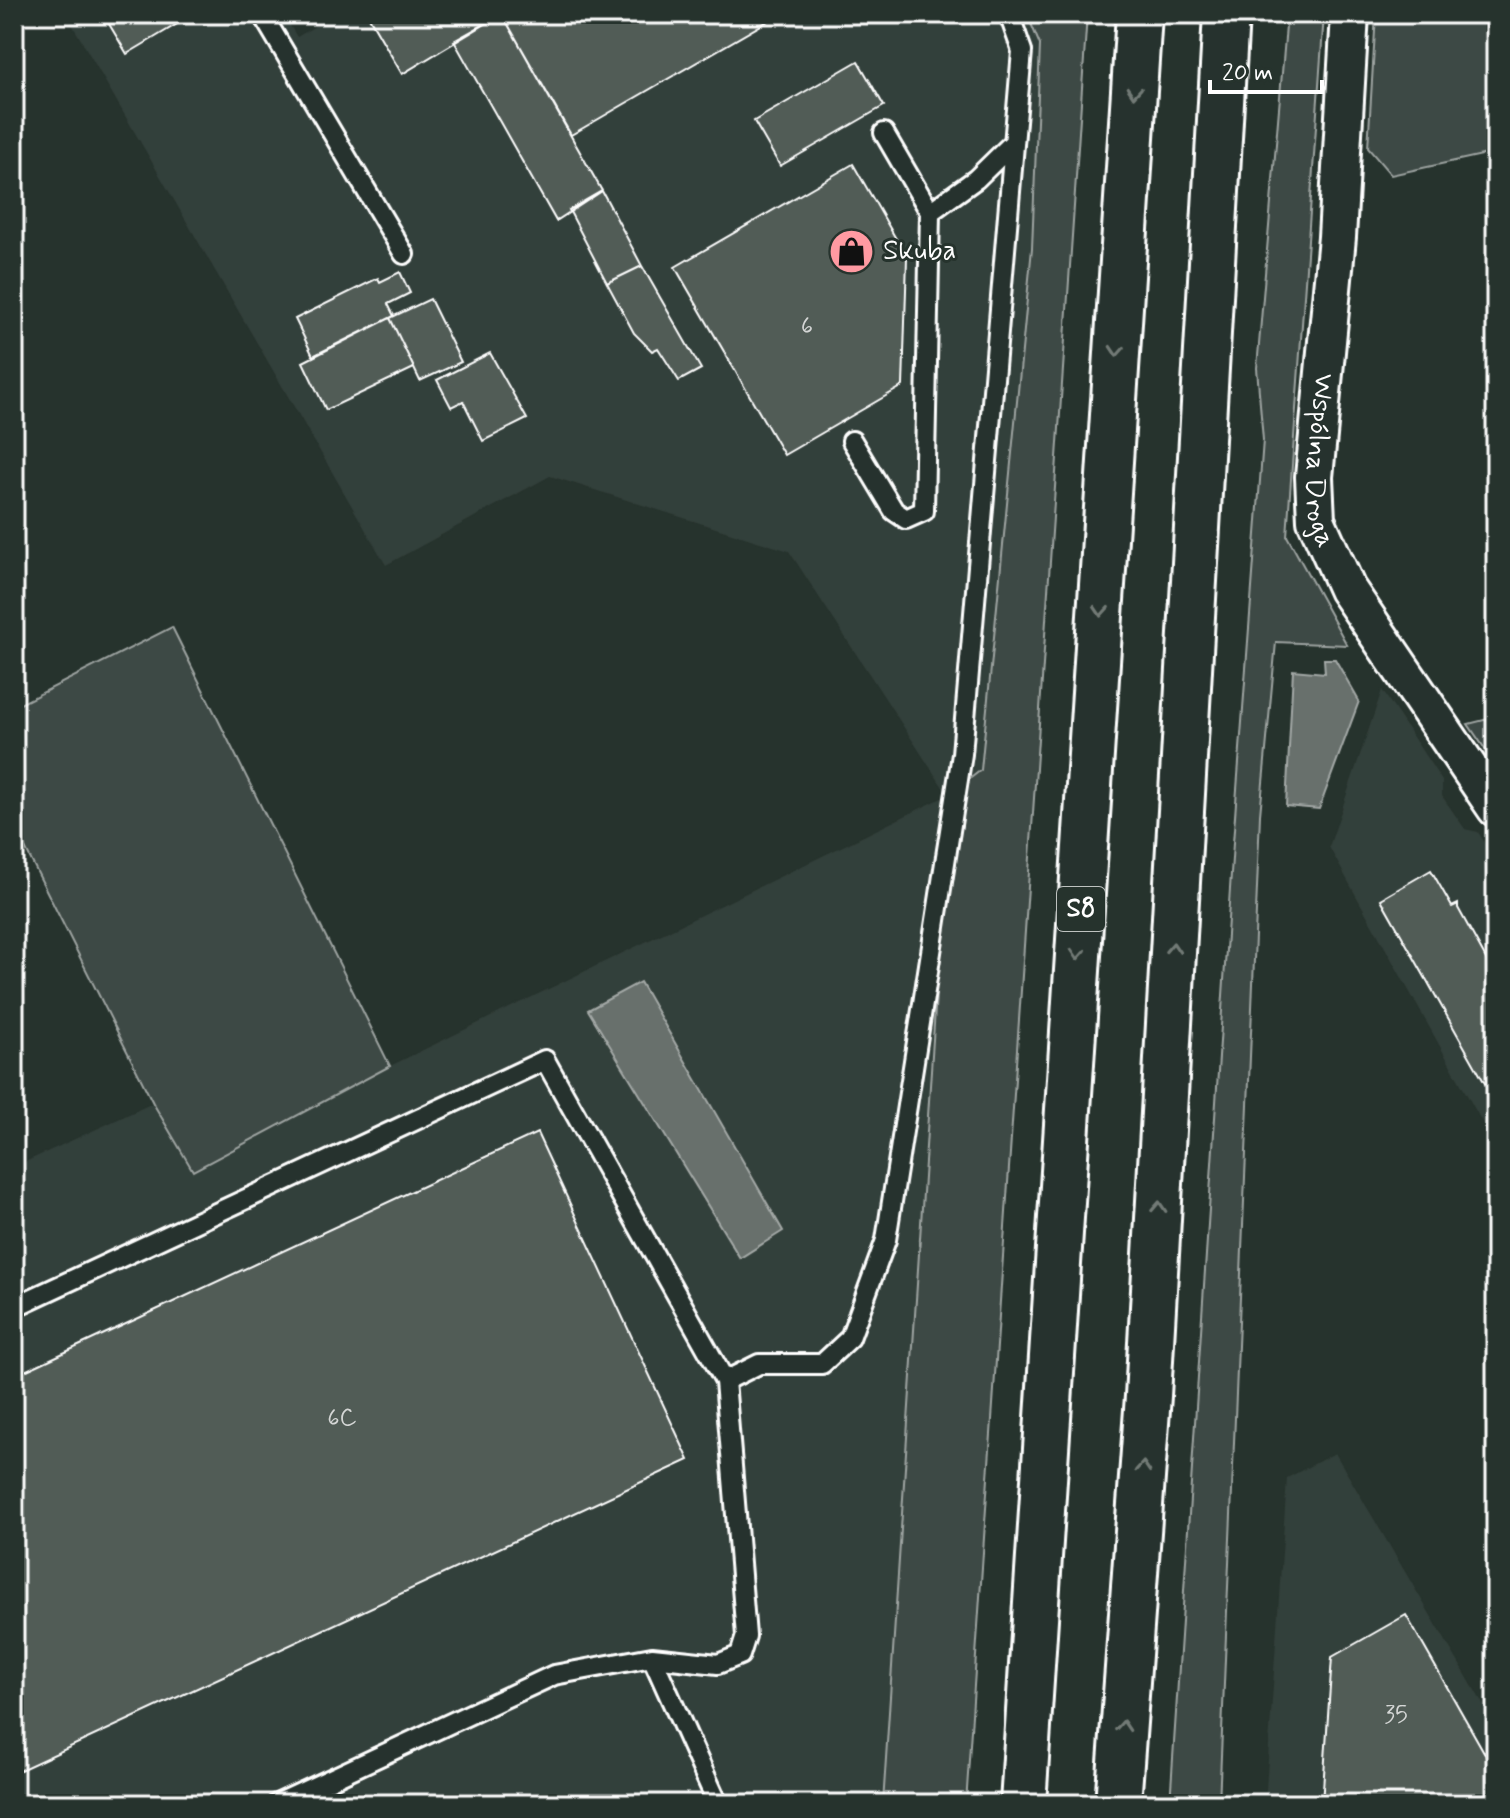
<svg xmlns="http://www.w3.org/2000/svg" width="1510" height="1818" font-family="Mynerve,sans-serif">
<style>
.built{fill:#333f3a}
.green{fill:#3e4944;stroke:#9ea4a2;stroke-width:2}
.water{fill:#67706c;stroke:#a4a9a7;stroke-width:2}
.building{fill:#515c57;stroke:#fff;stroke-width:2}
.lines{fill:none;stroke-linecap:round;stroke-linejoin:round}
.lane-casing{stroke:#fff;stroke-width:24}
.street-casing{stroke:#fff;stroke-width:42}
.highway-casing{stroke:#fff;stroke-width:50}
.lane{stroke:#26332d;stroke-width:18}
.street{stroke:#26332d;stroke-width:36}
.highway{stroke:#26332d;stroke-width:44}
.oneway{stroke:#727a76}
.labels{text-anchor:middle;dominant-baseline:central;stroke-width:6;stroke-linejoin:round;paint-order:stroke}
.number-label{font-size:24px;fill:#d4d6d5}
.shield{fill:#26332d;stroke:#bec2c0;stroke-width:2}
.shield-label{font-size:26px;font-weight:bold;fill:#fff}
.poi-label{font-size:28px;fill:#fff;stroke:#26332d;text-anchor:start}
.street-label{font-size:28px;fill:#fff;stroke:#26332d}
</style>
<rect width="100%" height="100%" fill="#26332d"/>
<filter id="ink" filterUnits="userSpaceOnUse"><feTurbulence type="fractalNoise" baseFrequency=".0125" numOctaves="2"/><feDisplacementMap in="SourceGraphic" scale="16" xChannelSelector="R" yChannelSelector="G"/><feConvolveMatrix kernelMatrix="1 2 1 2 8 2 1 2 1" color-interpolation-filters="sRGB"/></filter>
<g filter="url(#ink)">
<path class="built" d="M66,14H283L297,37L335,14H1027L1040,45L1032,248L981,770L949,795L883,1804H14V1167L153,1103L193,1170L390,1066L948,795L789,551L550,476L386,565Z
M1382,690L1442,781V796L1465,829L1478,832L1496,860V1147L1329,847Z
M1335,1453L1496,1726V1804H1265L1287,1478Z"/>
<path class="green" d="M1027,14H1087L966,1804H883L949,795L981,770L1032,248L1040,45Z
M1287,14H1324L1287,536L1347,645L1276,642L1260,815L1219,1804H1170L1233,843L1263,440L1257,368Z
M1376,14H1496V152L1391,175L1368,148Z
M172,627L390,1066L193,1171L153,1103L14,826V707Z
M1496,717V765L1468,724Z"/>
<path class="water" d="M1324,659H1335L1359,701L1319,809L1286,806L1293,670L1325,673Z
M640,982L783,1231L740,1258L588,1010Z"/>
<path class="building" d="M103,14H194L127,54Z
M367,14H502L402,74Z
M502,14L602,191L556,221L454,41Z
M502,14H780L571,135Z
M858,61L884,106L780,166L754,121Z
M853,164L907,258L903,386L784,455L675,267Z
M602,191L642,266L607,283L569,210Z
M642,266L701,369L679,381L658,348L652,351L634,333L607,283Z
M400,272L410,293L388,304L394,316L313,356L295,319L378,278L380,282Z
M430,299L461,362L420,381L390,318Z
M390,318L414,368L326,410L303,362Z
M490,353L527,419L483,441L463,401L451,407L437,380Z
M1431,870L1452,907L1458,904V908L1496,977V1103L1381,899Z
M537,1133L689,1460L14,1773V1376Z
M1406,1615L1496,1773V1804H1322L1332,1657Z"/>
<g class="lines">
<defs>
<path id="lane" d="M262,14L404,254
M884,133L930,212
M852,441L894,511L906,519L924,511L930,212L976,179L1014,142
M14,1307L545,1060L725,1381
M277,1804L554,1675L652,1657
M718,1804L652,1657L718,1664L740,1655L746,1636L725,1381L759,1364H822L850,1338L886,1240L962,754L1022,51L1009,14"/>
<g id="street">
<path id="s1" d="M1350,14L1337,237L1314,477L1316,520L1347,589L1496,808"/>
</g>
<path id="highway" d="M1023,1804L1139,14
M1118,1804L1148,1396L1226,14"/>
</defs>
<use href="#lane" class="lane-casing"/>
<use href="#street" class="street-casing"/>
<use href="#highway" class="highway-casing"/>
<use href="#lane" class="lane"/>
<use href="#street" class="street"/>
<use href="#highway" class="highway"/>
</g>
<defs><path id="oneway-chevron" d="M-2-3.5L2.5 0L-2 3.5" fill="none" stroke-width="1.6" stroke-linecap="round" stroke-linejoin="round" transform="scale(2)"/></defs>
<g class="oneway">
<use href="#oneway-chevron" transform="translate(1134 92) rotate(94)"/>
<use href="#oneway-chevron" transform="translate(1117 351) rotate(94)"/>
<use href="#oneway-chevron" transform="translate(1101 611) rotate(94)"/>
<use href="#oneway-chevron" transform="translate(1173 948) rotate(-87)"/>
<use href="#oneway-chevron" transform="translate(1078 954) rotate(94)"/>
<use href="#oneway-chevron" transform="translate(1159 1207) rotate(-87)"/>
<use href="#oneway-chevron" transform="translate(1143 1467) rotate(-86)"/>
<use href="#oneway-chevron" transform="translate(1123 1726) rotate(-86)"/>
</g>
</g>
<defs>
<symbol id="shop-disc" viewBox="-11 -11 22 22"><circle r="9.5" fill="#ff9aa2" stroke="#26332d"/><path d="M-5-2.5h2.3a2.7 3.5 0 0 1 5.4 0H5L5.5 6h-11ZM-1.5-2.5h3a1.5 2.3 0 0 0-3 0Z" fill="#111"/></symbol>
</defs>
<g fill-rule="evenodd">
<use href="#shop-disc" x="826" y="226" width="51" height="51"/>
</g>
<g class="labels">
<g class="number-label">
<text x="807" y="326">6</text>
<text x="342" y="1418">6C</text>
<text x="1396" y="1715">35</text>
</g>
<rect class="shield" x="1057" y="887" width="48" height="44" rx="6"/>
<g class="shield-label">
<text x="1081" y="909">S8</text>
</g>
<g class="poi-label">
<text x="883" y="251">Skuba</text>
</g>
<g class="street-label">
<text stroke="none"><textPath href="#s1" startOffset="448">Wspólna Droga</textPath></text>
</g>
</g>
<rect width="1510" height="1818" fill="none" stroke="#26332d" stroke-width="48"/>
<rect x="24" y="24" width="1462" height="1770" fill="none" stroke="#fff" stroke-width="3" filter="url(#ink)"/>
<path d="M1210 80v12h112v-12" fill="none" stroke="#ffffff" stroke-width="4"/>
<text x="1222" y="80" font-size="24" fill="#ffffff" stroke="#26332d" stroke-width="6" paint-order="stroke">20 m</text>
</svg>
